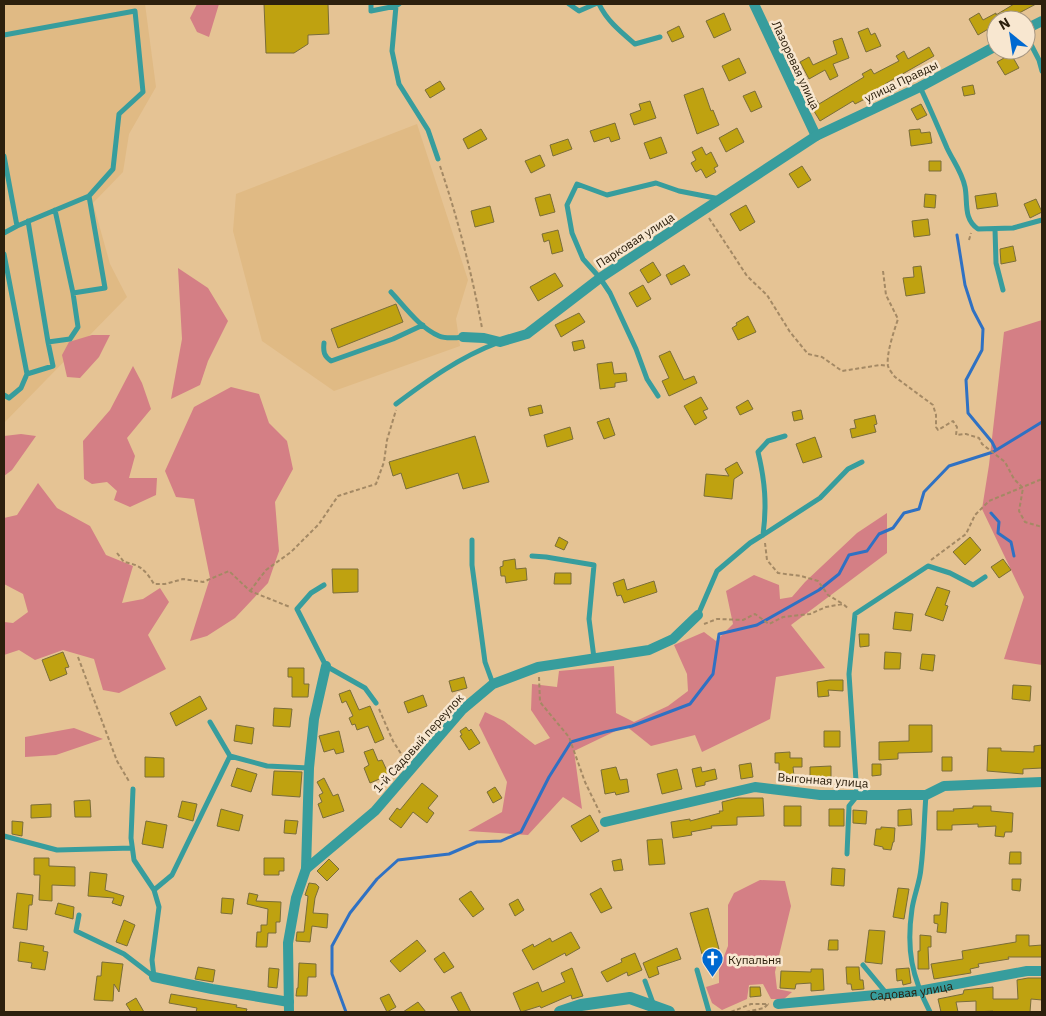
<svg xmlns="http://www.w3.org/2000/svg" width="1046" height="1016" font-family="'IBM Plex Sans',sans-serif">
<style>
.built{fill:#e0ba84}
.green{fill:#d47f85}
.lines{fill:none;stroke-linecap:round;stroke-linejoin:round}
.stream{stroke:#2f71c3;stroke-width:3}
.building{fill:#bfa210;stroke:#7a6d39}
.path{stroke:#a48964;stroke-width:2;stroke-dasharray:4 2.5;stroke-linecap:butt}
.service{stroke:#379d9d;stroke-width:5}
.minor{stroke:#379d9d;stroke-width:10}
.tertiary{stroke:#379d9d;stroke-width:12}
.labels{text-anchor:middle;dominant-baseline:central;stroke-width:5;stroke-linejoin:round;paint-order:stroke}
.street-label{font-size:12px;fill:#2d200d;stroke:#f8e7d0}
.poi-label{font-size:12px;fill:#2d200d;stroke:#f8e7d0;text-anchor:start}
</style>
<rect width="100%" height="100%" fill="#e5c394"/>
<path class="built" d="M4,4H145L156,87L129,134L123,172L93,203L110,264L127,297L4,423Z
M417,124L468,280L456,319L460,346L334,391L262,341L233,231L236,194Z"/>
<path class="green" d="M197,4H219L209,37L197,32L190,18Z
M178,268L208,288L228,321L208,361L200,385L171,399L182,339Z
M1042,320V665L1004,659L1024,597L982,509L989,465L1004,332Z
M92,335H110L99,357L80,378L67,377L62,355L69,342Z
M133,366L142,383L151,409L127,438L135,456L129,478H157L156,495L130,507L114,500L117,491L107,482L92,484L84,479L83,441L110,410Z
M231,387L259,394L269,423L287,441L293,469L275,502L279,551L268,583L235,618L207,636L190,641L210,578L194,499L176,497L165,471L194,407Z
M21,434L36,436L12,470L4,476V436Z
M38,483L57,508L90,526L106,555L133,566L122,603L143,599L160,588L169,602L148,635L166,669L119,693L103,690L94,659L63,650L35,660L19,650L4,655V622L13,623L28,612L23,594L4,584V518L17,515Z
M887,513V553L791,625L825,668L776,677L770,719L702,752L695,735L651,746L626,726L574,751L582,809L563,797L528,835L468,831L502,812L507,782L479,725L485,712L504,721L535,745L550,738L531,710L532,684L557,687L559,671L614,666L616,713L634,722L668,706L688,691L687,674L674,645L704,632L716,641L733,624L726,591L754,575L779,585L780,599L792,597L805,582L857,533Z
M74,728L103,739L56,755L25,757V737Z
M760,880L785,881L791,906L775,972L777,989L792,992L784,999H771L763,984L749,985L747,999L722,1010L712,1003L706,987L719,983V969L728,946V905L734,893Z"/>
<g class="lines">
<path class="stream" d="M957,235L965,285L973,310L983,329L982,350L966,380L968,413L992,442L996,450
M991,513L999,522L998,533L1011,542L1014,556
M346,1012L332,974V946L350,913L377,879L398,860L449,854L477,842L501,841L521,832L549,777L571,742L605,732L632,726L690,704L713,674L719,634L757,625L819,590L839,574L849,555L867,551L879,534L893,528L904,513L919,509L924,492L949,466L993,452L1042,422"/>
</g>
<path class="building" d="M264,4H328L329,34L308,35V44L294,53H266Z
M1014,4H1036L1006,20H996V39L990,28L978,35L969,19L979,13L983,20L996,13V15Z
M724,13L731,30L714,38L706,21Z
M679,26L684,37L672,42L667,32Z
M868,28L871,35L875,33L881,46L866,52L858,32Z
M842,38L849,58L833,64L838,76L830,80L825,70L809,79L800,62L809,57L813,65L837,54L833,41Z
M929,47L934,56L885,84L887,88L855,104L853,101L820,121L806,98L813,94L819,104L864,77L862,74L871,69L874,74L899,61L896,56L904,51L908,59Z
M1011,54L1019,68L1005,75L997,62Z
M739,58L746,73L729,81L722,66Z
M440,81L445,89L430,98L425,90Z
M973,85L975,94L964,96L962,87Z
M703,88L711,111L713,110L719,125L697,134L684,95Z
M755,91L762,107L751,112L743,96Z
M650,101L656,118L634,125L630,114L641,110L639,104Z
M921,104L927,115L917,120L911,109Z
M615,123L620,139L611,142L609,137L594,142L590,131Z
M737,128L744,142L726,152L719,138Z
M481,129L487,139L468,149L463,139Z
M920,129L921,133L930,132L932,143L911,146L909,130Z
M661,137L667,153L650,159L644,143Z
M568,139L572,149L553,156L550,145Z
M702,147L706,155L711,152L718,166L714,168L716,172L706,178L701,169L696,172L691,163L696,160L692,152Z
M540,155L545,166L531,173L525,161Z
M929,161H941V171H929Z
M802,166L811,180L798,188L789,174Z
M996,193L998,206L977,209L975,196Z
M550,194L555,212L540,216L535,198Z
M925,194L936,195L935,208L924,207Z
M1036,199L1042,212L1030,218L1024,204Z
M746,205L755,222L740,231L730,214Z
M490,206L494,222L475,227L471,211Z
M928,219L930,235L914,237L912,221Z
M558,230L563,251L552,254L549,240L544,242L542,234Z
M1013,246L1016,261L1001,264L1000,249Z
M653,262L661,275L648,283L640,270Z
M684,265L690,275L671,285L666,275Z
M921,266L925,293L906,296L903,278L914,277L913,267Z
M555,273L563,286L538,301L530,287Z
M643,285L651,299L637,307L629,293Z
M396,304L403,322L338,348L331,329Z
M579,313L585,322L561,337L555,325Z
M748,316L756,332L738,340L732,328L737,325L736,323Z
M583,340L585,348L574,351L572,342Z
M670,351L684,380L694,376L697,383L669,396L662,381L669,378L659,356Z
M612,362L614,374L626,373L627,381L615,383V387L600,389L597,364Z
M701,397L708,409L703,411L707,418L695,425L684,406Z
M748,400L753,409L740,415L736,407Z
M541,405L543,413L530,416L528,408Z
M801,410L803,419L794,421L792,412Z
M875,415L877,424L874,425L876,432L852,438L850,429L856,428L854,420Z
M609,418L615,435L604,439L597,422Z
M570,427L573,439L547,447L544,435Z
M475,436L489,482L463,489L458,473L406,489L401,473L393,476L389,462Z
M815,437L822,457L803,463L796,444Z
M737,462L743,473L734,479L732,499L704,496L706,474L729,476L725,469Z
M559,537L568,542L564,550L555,546Z
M970,537L981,550L965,565L953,552Z
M515,559L516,569L526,568L527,580L506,583L505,576H501L500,567L503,566V561Z
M1003,559L1011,570L999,578L991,567Z
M332,569H358V592L333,593Z
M555,573H571V584H554Z
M624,579L627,590L654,581L657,592L624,603L621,595L617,596L613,583Z
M937,587L950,591L945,605L948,606L943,621L925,615Z
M895,612L913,614L911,631L893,629Z
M859,634H869V646L860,647Z
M63,652L69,667L65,668L67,674L50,681L42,660Z
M885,652L901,653L900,669H884Z
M922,654L935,655L933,671L920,669Z
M288,668H304V684H309L308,697H292V677H288Z
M464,677L467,688L452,692L449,681Z
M830,680H843V691L828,690L829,696L818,697L817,682Z
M1013,685L1031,686L1030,701L1012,699Z
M350,690L359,710L370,706L384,739L375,743L368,726L357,730L355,724L352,725L349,718L353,716L346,701L342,703L339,694Z
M423,695L427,706L408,713L404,702Z
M200,696L207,709L176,726L170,713Z
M274,708L292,709L290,727L273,726Z
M236,725L254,728L252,744L234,741Z
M909,725H932V752L898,753V759L879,760V742L909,741Z
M466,727L469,731L471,729L480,743L469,750L460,736L462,735L460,731Z
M339,731L344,752L336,754L334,749L324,752L319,736Z
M824,731H840V747H824Z
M1042,745V768L1023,769V774L987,771L988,748H1001V751L1034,752V746Z
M373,749L378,761L382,760L389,775L370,783L364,768L369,765L364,752Z
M790,752V758H802V767H793L794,776H779V763H775V753Z
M145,757L164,758V777H145Z
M942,757H952V771H942Z
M751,763L753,777L741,779L739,765Z
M872,764H881V775L872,776Z
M831,766V782L810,783V767Z
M616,767L620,780L627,779L629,792L616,795L615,792L605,794L601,770Z
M701,767L702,772L715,769L717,779L705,782V785L696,787L692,769Z
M237,768L257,774L251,792L231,786Z
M677,769L682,789L662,794L657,774Z
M274,771L302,772L300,797L272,795Z
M324,778L333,796L338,794L344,811L323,818L318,804L322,802L319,795L323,793L317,782Z
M422,783L438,796L428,808L434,813L427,823L413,812L401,828L389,819L397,808L400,810Z
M495,787L502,798L493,803L487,792Z
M738,798H763L764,816L737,817V825L711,826L712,828L691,832L692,835L673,838L671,822L690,819V821L720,813L719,811H723L722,802Z
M90,800L91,817H75L74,801Z
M182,801L197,804L193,821L178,817Z
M51,804V817L31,818V805Z
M784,806H801V826H784Z
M973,806H991V811L1013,813L1012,832H1005L1004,837L995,836L996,826L978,827V824L952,825V830H937V811H954L953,809L973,808Z
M221,809L243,815L239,831L217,826Z
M829,809H844V826H829Z
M911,809L912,825L898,826V810Z
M853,810L867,811L866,824L853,823Z
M590,815L599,831L581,842L571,826Z
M285,820L298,821L296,834L284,833Z
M12,821L23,822L22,836L12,834Z
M146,821L167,825L163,848L142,844Z
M881,827L895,828L894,842H893L891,850L883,849V847L874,845L876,829H881Z
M662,839L665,864L649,865L647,840Z
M1010,852H1021V864H1009Z
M34,858H49V866L75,867V886L52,885V901L39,900L40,875H34Z
M264,858H284V871H279V875H264Z
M329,859L339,869L327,881L317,871Z
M621,859L623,870L614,871L612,861Z
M832,868L845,869L844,886L831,885Z
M90,872L107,874L105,890L124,896L121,906L112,903L114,898L88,896Z
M1012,879H1021L1020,891L1012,890Z
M309,883L316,884L319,887L315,898L313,913L328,914L327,928L312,926L310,942L296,941L297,932H304L308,896L305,895Z
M601,888L612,908L601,913L590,894Z
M898,888L909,889L904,919L893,917Z
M471,891L484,909L473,917L459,899Z
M17,893L33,895L32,905H29L27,930L13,928Z
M249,893L258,895L256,901L281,902L280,922H276V933H268L267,947H256L257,932H261V925H267L268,909L247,904Z
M222,898L234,899L232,914L221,913Z
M518,899L524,910L515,916L509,904Z
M941,902L948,903L946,933L937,932L938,924L934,923V915H940Z
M58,903L74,907L73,919L55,914Z
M708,908L719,949L702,954L690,913Z
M124,920L135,925L127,946L116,942Z
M869,930L885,931L882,964L865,962Z
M571,932L580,948L566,956L565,953L533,970L522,950L533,944L534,947L550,938L552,942Z
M920,935L931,936V947H928L929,969H918V951H920Z
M1016,935H1029V946L1042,945V957H1008L1009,959L978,964L979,967L970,969L971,973L934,979L931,964L963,959L962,951L1016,942Z
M417,940L426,951L400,972L390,961Z
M829,940H838V950H828Z
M20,942L44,946L43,951L48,952L45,970L31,968L32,963L18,961Z
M677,948L681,959L657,967L659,974L649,978L643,963Z
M444,952L454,967L444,973L434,959Z
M635,953L642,970L628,976L627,972L607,982L601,972L622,962L621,959Z
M102,962L123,964L119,992L114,984L113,1001L94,1000L97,976H101Z
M299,963L316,964V977H308L307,996H296L297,988H298Z
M198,967L215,970L213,982L195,979Z
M846,967H859L860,980H863L864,989L852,990L851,984H847Z
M269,968L279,969L277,988L268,987Z
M572,968L583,996L572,999L571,995L541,1008L540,1006L521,1012L513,993L538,982L542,992L565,982L561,973Z
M909,968L911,983L903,985L902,980L897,981L896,969Z
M811,969H823L824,990L811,991V983L796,984L795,989L780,988L781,971L811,972Z
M1028,978H1042V1000L1031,999L1030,1012H993V1011L976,1012V1001L956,1002L958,1012H941L938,999L963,994L964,990L993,987V999H1018L1017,980Z
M750,987H760L761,996L750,997Z
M461,992L471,1012H459L451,997Z
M171,994L237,1005L236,1007L247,1009L246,1012H196L197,1008L169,1003Z
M389,994L396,1007L387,1012L380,998Z
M136,998L144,1012H131L126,1004Z
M418,1002L426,1012H403Z"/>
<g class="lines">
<path class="path" d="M440,166C458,219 472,274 482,328
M709,218L747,276L767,295L790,332L808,354L822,357L842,371L880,365L888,366
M969,240L971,233
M883,271L886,295L898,319C894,331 886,354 888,366C889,370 893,374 895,377L933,405L936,415V427L938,430L953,421L957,427L956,435L966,434L979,438L982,444L1005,462L1014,479L1023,488L1019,511L1025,522L1042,527
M765,543L767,560L778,573L801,576L818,581L828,595L843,604
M117,553L124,562C141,565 145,570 154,584H165L183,579L203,582L229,571L250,591L290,607
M931,560L966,534L975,515L989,501L1042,479
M250,591L266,570L291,552L319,524L338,496L376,484L384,462L387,440L396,410
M704,624L717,619L743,620L755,614L769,624L783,617L810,614L826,607L843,604L849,609
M78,657L117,761L130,783
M539,677L540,702L569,737L585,782L600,813
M379,709L393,741L405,760
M731,1012L751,1004H769
M746,1012L764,1008L768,1004"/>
<path class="service" d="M371,4V11L396,6L399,4
M569,4L579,11L595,4
M599,4C607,21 621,32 635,44L660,37
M396,6L392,51L399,84L428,130L438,159
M4,35L135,11L143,92L119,114L113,169L89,196L105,288L73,293L78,327L70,339L48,342
M1026,35L1039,60L1042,71
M920,87C930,108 938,127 947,148C953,161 962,172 965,187C968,202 963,219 978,229L1013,228L1042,220
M4,156L17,226L4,233
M55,210L73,293
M17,226L89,196
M995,229L996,263L1003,290
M4,254L27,374
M391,292C405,307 420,328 439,336C446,339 455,338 463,337
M324,343C323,352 324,356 331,361L393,339L423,325
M4,395L9,398L21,388L27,374L53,366L48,342L28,221
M658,396L647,379L636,349L610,293L600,278L583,259L572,233L567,205L577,184L607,195L656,183L679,191L720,199
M396,404C428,380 460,357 497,343
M763,535L820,498L848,469L862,462
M472,540V565L485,662L493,684
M532,556L546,557L594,565L589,619L594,658
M324,585L311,593L297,609L326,666L365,688L376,703
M698,615L717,571L750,543L763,535C767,505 765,481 758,452L768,441L785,436
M210,722L230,756
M133,789L131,838L134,860L154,890
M926,795C924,820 924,844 921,868C920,882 914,895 912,909C906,950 912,977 930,1012
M4,836L57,850L132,848
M847,854L849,806L857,796L849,674L855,614L928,566L950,573L973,585L985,577
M79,915L76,931L124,954L154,977
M863,965L887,994
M697,970L709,1012
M154,977L152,960L159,907L154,890L172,875L230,756L267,766L309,768
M645,981L653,1003"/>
<g class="minor">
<path d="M754,4L816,136"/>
<path d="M1026,29L1042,21"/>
<path d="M463,337L484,338L500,342L527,334L600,278L816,136L920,87L996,46"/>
<path d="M605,822L755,787L820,795H926L944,786L1042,782"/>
<path d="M306,869L309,768L314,719L326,666"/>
<path d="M154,977L212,989L289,1002"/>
<path id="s1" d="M778,1004L919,991L1027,971H1042"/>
<path d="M289,1012L288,943L296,898L306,869L375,811L462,710L493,684L538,667L649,650L673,639L698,615"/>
</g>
<path class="tertiary" d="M560,1012L581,1005L630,998L669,1012"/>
</g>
<defs>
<symbol id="church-pin" viewBox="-11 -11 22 30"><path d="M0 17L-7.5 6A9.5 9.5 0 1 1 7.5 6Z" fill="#0069d1" stroke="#f8e7d0"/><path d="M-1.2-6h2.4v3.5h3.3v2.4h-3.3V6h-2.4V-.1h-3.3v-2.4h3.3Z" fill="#fff"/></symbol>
</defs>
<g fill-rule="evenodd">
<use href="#church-pin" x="700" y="946" width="25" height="34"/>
</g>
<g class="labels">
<g class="street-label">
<text transform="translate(796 65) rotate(65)">Лазоревая улица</text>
<text transform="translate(901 81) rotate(-26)">улица Правды</text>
<text transform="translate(635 240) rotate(-33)">Парковая улица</text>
<text transform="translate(418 743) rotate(-48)">1-й Садовый переулок</text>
<text transform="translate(823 780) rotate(4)">Выгонная улица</text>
<text stroke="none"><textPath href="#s1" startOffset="134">Садовая улица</textPath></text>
</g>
<g class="poi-label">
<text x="728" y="959">Купальня</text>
</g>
</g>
<rect width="1046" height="1016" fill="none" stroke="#2d200d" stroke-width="10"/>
<g transform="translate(1011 35) rotate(330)"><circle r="24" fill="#f8e7d0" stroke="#a79782"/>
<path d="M0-4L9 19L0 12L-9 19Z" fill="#0069d1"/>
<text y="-8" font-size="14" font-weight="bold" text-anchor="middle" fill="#2d200d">N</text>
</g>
</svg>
